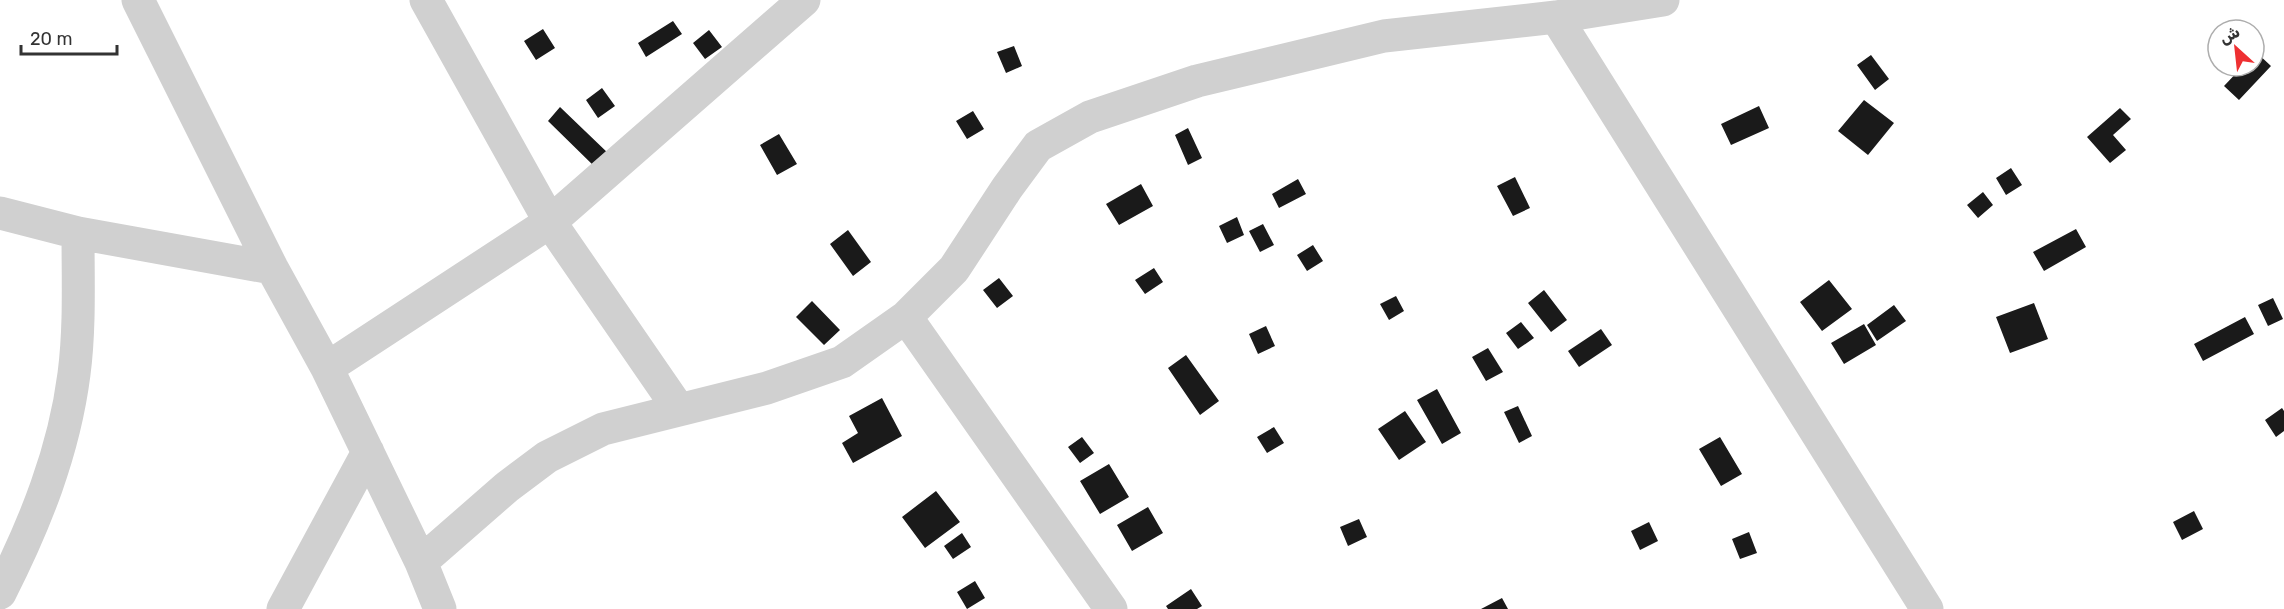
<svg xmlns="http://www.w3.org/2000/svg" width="2284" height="609" font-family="Rubik,'Noto Naskh Arabic',sans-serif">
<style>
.building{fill:#1a1a1a}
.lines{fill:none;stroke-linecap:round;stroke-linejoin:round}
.minor{stroke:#d0d0d0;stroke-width:33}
</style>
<rect width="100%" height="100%" fill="#fff"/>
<path class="building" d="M673,21L682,34L646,57L638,43Z
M543,29L555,48L536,60L524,41Z
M709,30L722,47L705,59L693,43Z
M1014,46L1022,66L1006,73L997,52Z
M2256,52L2271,66L2239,100L2224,86L2243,66H2254V54Z
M1871,55L1889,79L1875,90L1857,65Z
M602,88L615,106L598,118L586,100Z
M1864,100L1894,123L1868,155L1838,131Z
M1759,106L1769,128L1731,145L1721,124Z
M560,107L610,155L597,169L548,121Z
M2120,108L2131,119L2113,135L2126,150L2110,163L2087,137Z
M973,111L984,129L967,139L956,121Z
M1188,128L1202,158L1188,165L1175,135Z
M779,134L797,164L777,175L760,145Z
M2011,168L2022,185L2006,195L1996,178Z
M1515,177L1530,208L1513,216L1497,186Z
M1298,179L1306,194L1279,208L1272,194Z
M1141,184L1153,206L1119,225L1106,204Z
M1983,192L1993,205L1978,218L1967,205Z
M1237,217L1244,235L1227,243L1219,226Z
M1263,224L1274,245L1260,252L1249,231Z
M2076,229L2086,247L2044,271L2033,252Z
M848,230L871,262L853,276L830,244Z
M1313,245L1323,261L1307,271L1297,255Z
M1154,268L1163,282L1145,294L1135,280Z
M999,278L1013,296L997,308L983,290Z
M1829,280L1852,309L1822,331L1800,302Z
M1544,290L1567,320L1551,332L1528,303Z
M1396,296L1404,311L1389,320L1380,304Z
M2273,298L2283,319L2268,326L2258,305Z
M812,301L840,330L824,345L796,317Z
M2034,303L2048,339L2010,353L1996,317Z
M1894,305L1906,321L1877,341L1867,325Z
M2245,317L2254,334L2203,361L2194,344Z
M1521,322L1534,338L1518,349L1506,333Z
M1864,324L1876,345L1844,364L1831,343Z
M1266,326L1275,346L1258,354L1249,334Z
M1601,329L1612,345L1579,367L1568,351Z
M1488,348L1503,372L1486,381L1472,357Z
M1186,355L1219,401L1200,415L1168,368Z
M1437,389L1461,433L1442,444L1417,400Z
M882,398L902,436L853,463L842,443L858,433L849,416Z
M1518,406L1532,436L1519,443L1504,412Z
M2282,408L2284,411V431L2276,437L2265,420Z
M1405,411L1426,442L1399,460L1378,429Z
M1274,427L1284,443L1267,453L1257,437Z
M1082,437L1094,453L1080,463L1068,447Z
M1720,437L1742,474L1721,486L1699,449Z
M1109,464L1129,497L1100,514L1080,481Z
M936,491L960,522L925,548L902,517Z
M1148,507L1163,533L1132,551L1117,525Z
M2194,511L2203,529L2182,540L2173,522Z
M1359,519L1367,537L1348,546L1340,527Z
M1649,522L1658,541L1640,550L1631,531Z
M1749,532L1757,553L1740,559L1732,539Z
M962,533L971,547L953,559L944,546Z
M975,581L985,598L967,609L957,592Z
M1191,589L1202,606L1197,609H1168L1166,606Z
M1502,598L1508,609H1481Z"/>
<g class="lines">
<path class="minor" d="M138,0L272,268L327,368L421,562L440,609
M426,0L550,222L678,408
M1556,17L1927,609
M0,213L78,233L272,268
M906,317L1111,609
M327,368L550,222L804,0
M421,562L507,487L547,457L603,429L767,388L842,362L906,317L954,269L1007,188L1038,146L1090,117L1197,81L1384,36L1556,17L1663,0
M0,593C35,524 64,452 74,374C80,328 78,280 78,233
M283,609L368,452"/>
</g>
<g transform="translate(2236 48) rotate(333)"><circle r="28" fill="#ffffff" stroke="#adadad" stroke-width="1.5"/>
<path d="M0-4.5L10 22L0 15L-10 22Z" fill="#ee3032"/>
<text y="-9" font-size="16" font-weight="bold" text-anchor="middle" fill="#333333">ش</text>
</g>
<path d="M21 45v9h96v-9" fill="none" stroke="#333333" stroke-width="3"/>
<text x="30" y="45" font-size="18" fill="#333333" stroke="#ffffff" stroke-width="4.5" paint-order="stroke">20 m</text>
</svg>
